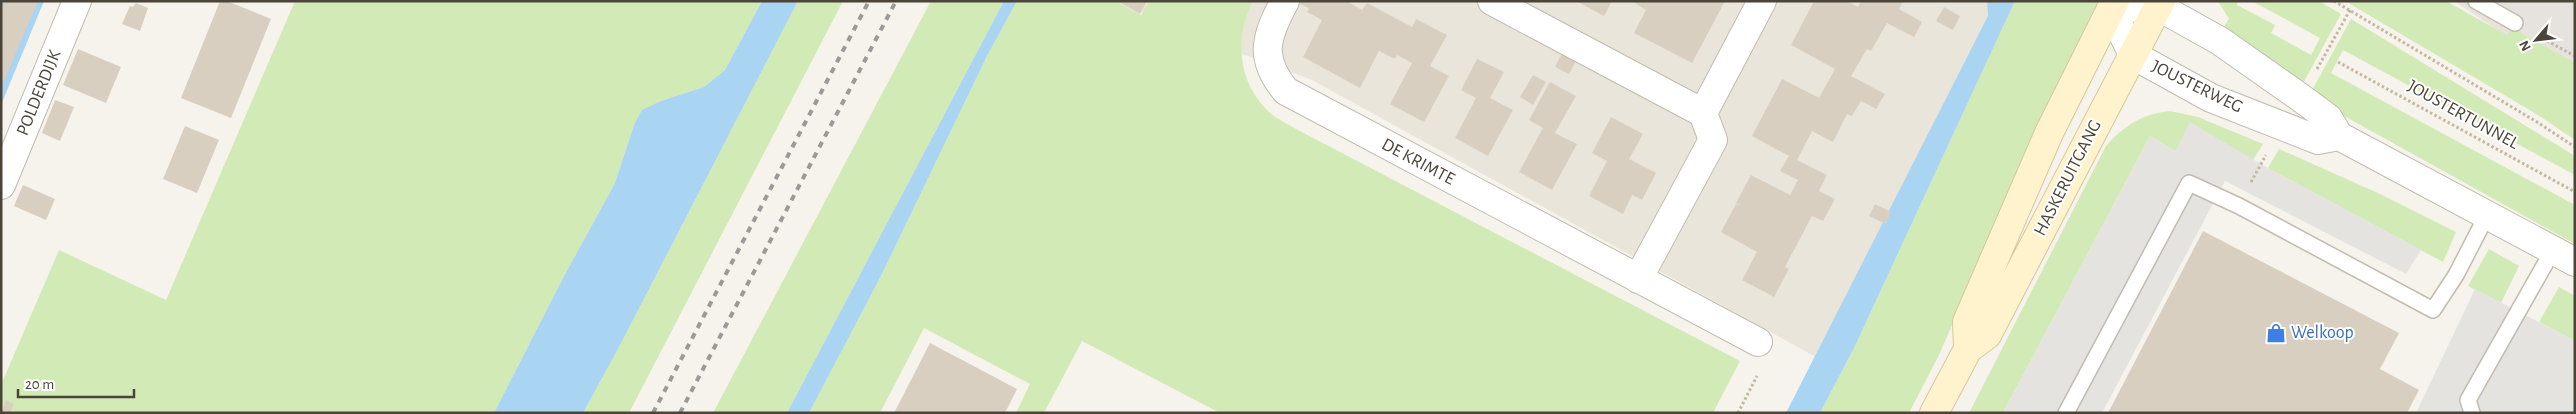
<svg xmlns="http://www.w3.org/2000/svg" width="2576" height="414" font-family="'Alegreya Sans',sans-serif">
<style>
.residential{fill:#eae5da}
.industrial{fill:#e6e2dd}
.green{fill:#d2eab5}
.parking{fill:#e5e3e0}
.water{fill:#a9d4f2}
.building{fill:#d8cfc1}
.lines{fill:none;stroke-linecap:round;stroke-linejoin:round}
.service-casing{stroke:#c2bbae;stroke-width:18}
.minor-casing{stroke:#c2bbae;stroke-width:30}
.tertiary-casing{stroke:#c2bbae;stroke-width:30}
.secondary-casing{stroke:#d6c79b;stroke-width:30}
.path{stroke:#c4b79f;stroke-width:3;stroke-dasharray:2.5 2.5;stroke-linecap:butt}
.service{stroke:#fff;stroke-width:15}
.minor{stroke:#fff;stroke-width:28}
.tertiary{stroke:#fff;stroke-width:28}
.secondary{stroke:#fff3cd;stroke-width:28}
.rail{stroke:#9a9a9a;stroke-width:4;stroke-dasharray:6 6;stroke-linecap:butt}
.labels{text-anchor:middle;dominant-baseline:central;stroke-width:4;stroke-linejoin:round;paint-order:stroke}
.street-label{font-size:18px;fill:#4b4439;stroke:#fff}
.shop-label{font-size:18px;fill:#366cbe;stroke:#fff;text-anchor:start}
</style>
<rect width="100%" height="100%" fill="#f6f3ec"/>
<path class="residential" d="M1124,1H1478L1510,18L1518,1H2011L1834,367L1312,80L1174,28Z"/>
<path class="industrial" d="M2454,1H2575V81Z"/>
<path class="green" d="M295,1H762L725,70L704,87L661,101L634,125L615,183L563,278L494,413H1V385L59,250L166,300Z
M798,1H843L629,413H583L618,349Z
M931,1H1004L787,413H713Z
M1017,1H1116L1141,15L1149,1H1253C1235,36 1237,79 1266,109C1274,118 1288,124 1298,130L1740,361L1713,413H1220L1082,341L1044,413H1016L1030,384L924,328L880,413H809L881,276L987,56Z
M2015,1H2103L2040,124L1939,355L1909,413H1820L1855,346Z
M2218,1H2238L2237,5L2275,25L2271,33L2311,55L2320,38L2252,1H2319L2341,14L2301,87L2223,28L2229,19Z
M2345,1H2446L2507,35L2512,28L2575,63V140L2538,115Z
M2351,19L2575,156V175L2343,50L2331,73L2575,205V244L2346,117L2310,94Z
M2170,111L2198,117L2263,144L2253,160L2175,151L2150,136L2003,413H1969L2106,146C2125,125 2142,114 2170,111Z
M2279,149L2380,194L2456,232L2443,262L2268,168Z
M2489,249L2519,266L2501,303L2468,286Z
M2559,287L2575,296V341L2539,322Z"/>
<path class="parking" d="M2190,122L2268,168L2421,250L2406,274L2225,181L2102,413H2003L2150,136L2175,151Z
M2475,289L2575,341V413H2416Z"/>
<path class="water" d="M1,1H44L1,105Z
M762,1H798L618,349L583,413H494L563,278L615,183L634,125L642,110L661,101L704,87L725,70Z
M1004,1H1017L987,56L881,276L809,413H787Z
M1987,1H2015L1855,346L1820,413H1786L1988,16Z"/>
<path class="building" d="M5,1H38L4,81L1,80V11Z
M220,1H227L271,19L231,118L181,98Z
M1117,1H1147L1140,14Z
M1301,1H1346L1362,10L1367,3L1412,27L1416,19L1447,35L1430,66L1449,76L1424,122L1390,104L1412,63L1397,55L1395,59L1379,51L1360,88L1303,57L1322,20L1307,12L1309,8L1300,4Z
M1576,1H1612L1604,16Z
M1632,1H1725L1692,63L1634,33L1646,10Z
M1814,1H1847L1858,7L1861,1H1903L1899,9L1922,22L1914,37L1887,23L1871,51L1867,49L1851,76L1885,94L1876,109L1861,101L1852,116L1847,114L1833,142L1812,131L1797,160L1827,175L1819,191L1835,199L1823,221L1812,216L1785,267L1789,269L1774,297L1742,280L1757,252L1721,232L1736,204L1741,206L1736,203L1751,175L1790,195L1798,180L1780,171L1789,156L1752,136L1782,79L1819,98L1835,69L1791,45Z
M136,3L148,8L140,31L122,24L130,6L133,7Z
M1944,7L1960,16L1953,30L1936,21Z
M78,49L121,67L106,103L63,85Z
M1562,53L1576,61L1569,74L1555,67Z
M1477,59L1504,72L1490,98L1513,110L1488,156L1455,138L1476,98L1461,90Z
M1533,75L1546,82L1533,105L1520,97Z
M1550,82L1576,96L1555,133L1577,144L1552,190L1519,172L1543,128L1529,120Z
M55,100L74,107L60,141L42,133Z
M1611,117L1643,134L1629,159L1656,173L1642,200L1632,195L1623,214L1589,196L1607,161L1592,153Z
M185,126L219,140L197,193L163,179Z
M23,185L55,199L46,220L14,206Z
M1875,204L1891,212L1886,224L1869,216Z
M2203,231L2399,333L2380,369L2419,390L2407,413H2108Z
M930,343L1017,389L1005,413H894Z
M6,400L14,404L10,413H1Z"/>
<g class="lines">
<defs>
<path id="service" d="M2476,1L2515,23
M2066,413L2189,183L2239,206L2433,310L2456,275L2487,215
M2472,413L2468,400L2553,250"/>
<path id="minor" d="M1285,1C1266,36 1258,58 1286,91L1758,342
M1492,1L1703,113L1713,140L1638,279
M1703,113L1762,1
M1,185L77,1"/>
<path id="tertiary" d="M2339,136L2318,140L2211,98L2133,55L2111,9L2158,6L2168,12L2220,41L2301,98L2328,118L2339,136L2575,262"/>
<path id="secondary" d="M1968,349L1967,322L2049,133L2115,1
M1934,413L1968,349L1987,335L2161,1"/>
</defs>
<use href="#service" class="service-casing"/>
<use href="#minor" class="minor-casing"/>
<use href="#tertiary" class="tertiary-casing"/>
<use href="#secondary" class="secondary-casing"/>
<path class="path" d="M2334,1L2537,122L2575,147
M2538,36L2575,56
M2338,62L2575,192
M2317,69L2350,10
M2251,182L2266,155
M1738,413L1757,376"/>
<use href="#service" class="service"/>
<use href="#minor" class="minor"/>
<use href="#tertiary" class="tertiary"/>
<use href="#secondary" class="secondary"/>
<path class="rail" d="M653,413L869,1
M680,413L896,1"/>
</g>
<defs>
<symbol id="shop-bare" viewBox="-9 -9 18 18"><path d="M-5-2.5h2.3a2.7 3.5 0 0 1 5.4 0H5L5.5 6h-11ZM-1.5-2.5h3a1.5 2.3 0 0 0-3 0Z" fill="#3f7fe0" stroke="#fff" stroke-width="2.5" paint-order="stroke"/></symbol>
</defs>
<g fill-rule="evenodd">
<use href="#shop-bare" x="2262" y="319" width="28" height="28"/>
</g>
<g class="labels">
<g class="street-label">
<text transform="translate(2197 87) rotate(26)">JOUSTERWEG</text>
<text transform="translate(39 93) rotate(-68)">POLDERDIJK</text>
<text transform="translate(2463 115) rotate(29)">JOUSTERTUNNEL</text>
<text transform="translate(1418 162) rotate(28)">DE KRIMTE</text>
<text transform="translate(2068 178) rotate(-63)">HASKERUITGANG</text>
</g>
<g class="shop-label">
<text x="2291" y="333">Welkoop</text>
</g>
</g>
<rect width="2576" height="414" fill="none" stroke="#4b4439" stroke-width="5"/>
<g transform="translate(2536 40) rotate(242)" stroke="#ffffff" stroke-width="4" paint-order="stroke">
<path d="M0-4L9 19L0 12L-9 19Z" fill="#4b4439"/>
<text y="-8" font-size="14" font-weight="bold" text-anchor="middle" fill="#4b4439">N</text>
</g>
<path d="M18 389v8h116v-8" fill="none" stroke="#4b4439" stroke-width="2.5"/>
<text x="25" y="389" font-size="15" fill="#4b4439" stroke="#ffffff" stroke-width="4" paint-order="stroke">20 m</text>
</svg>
